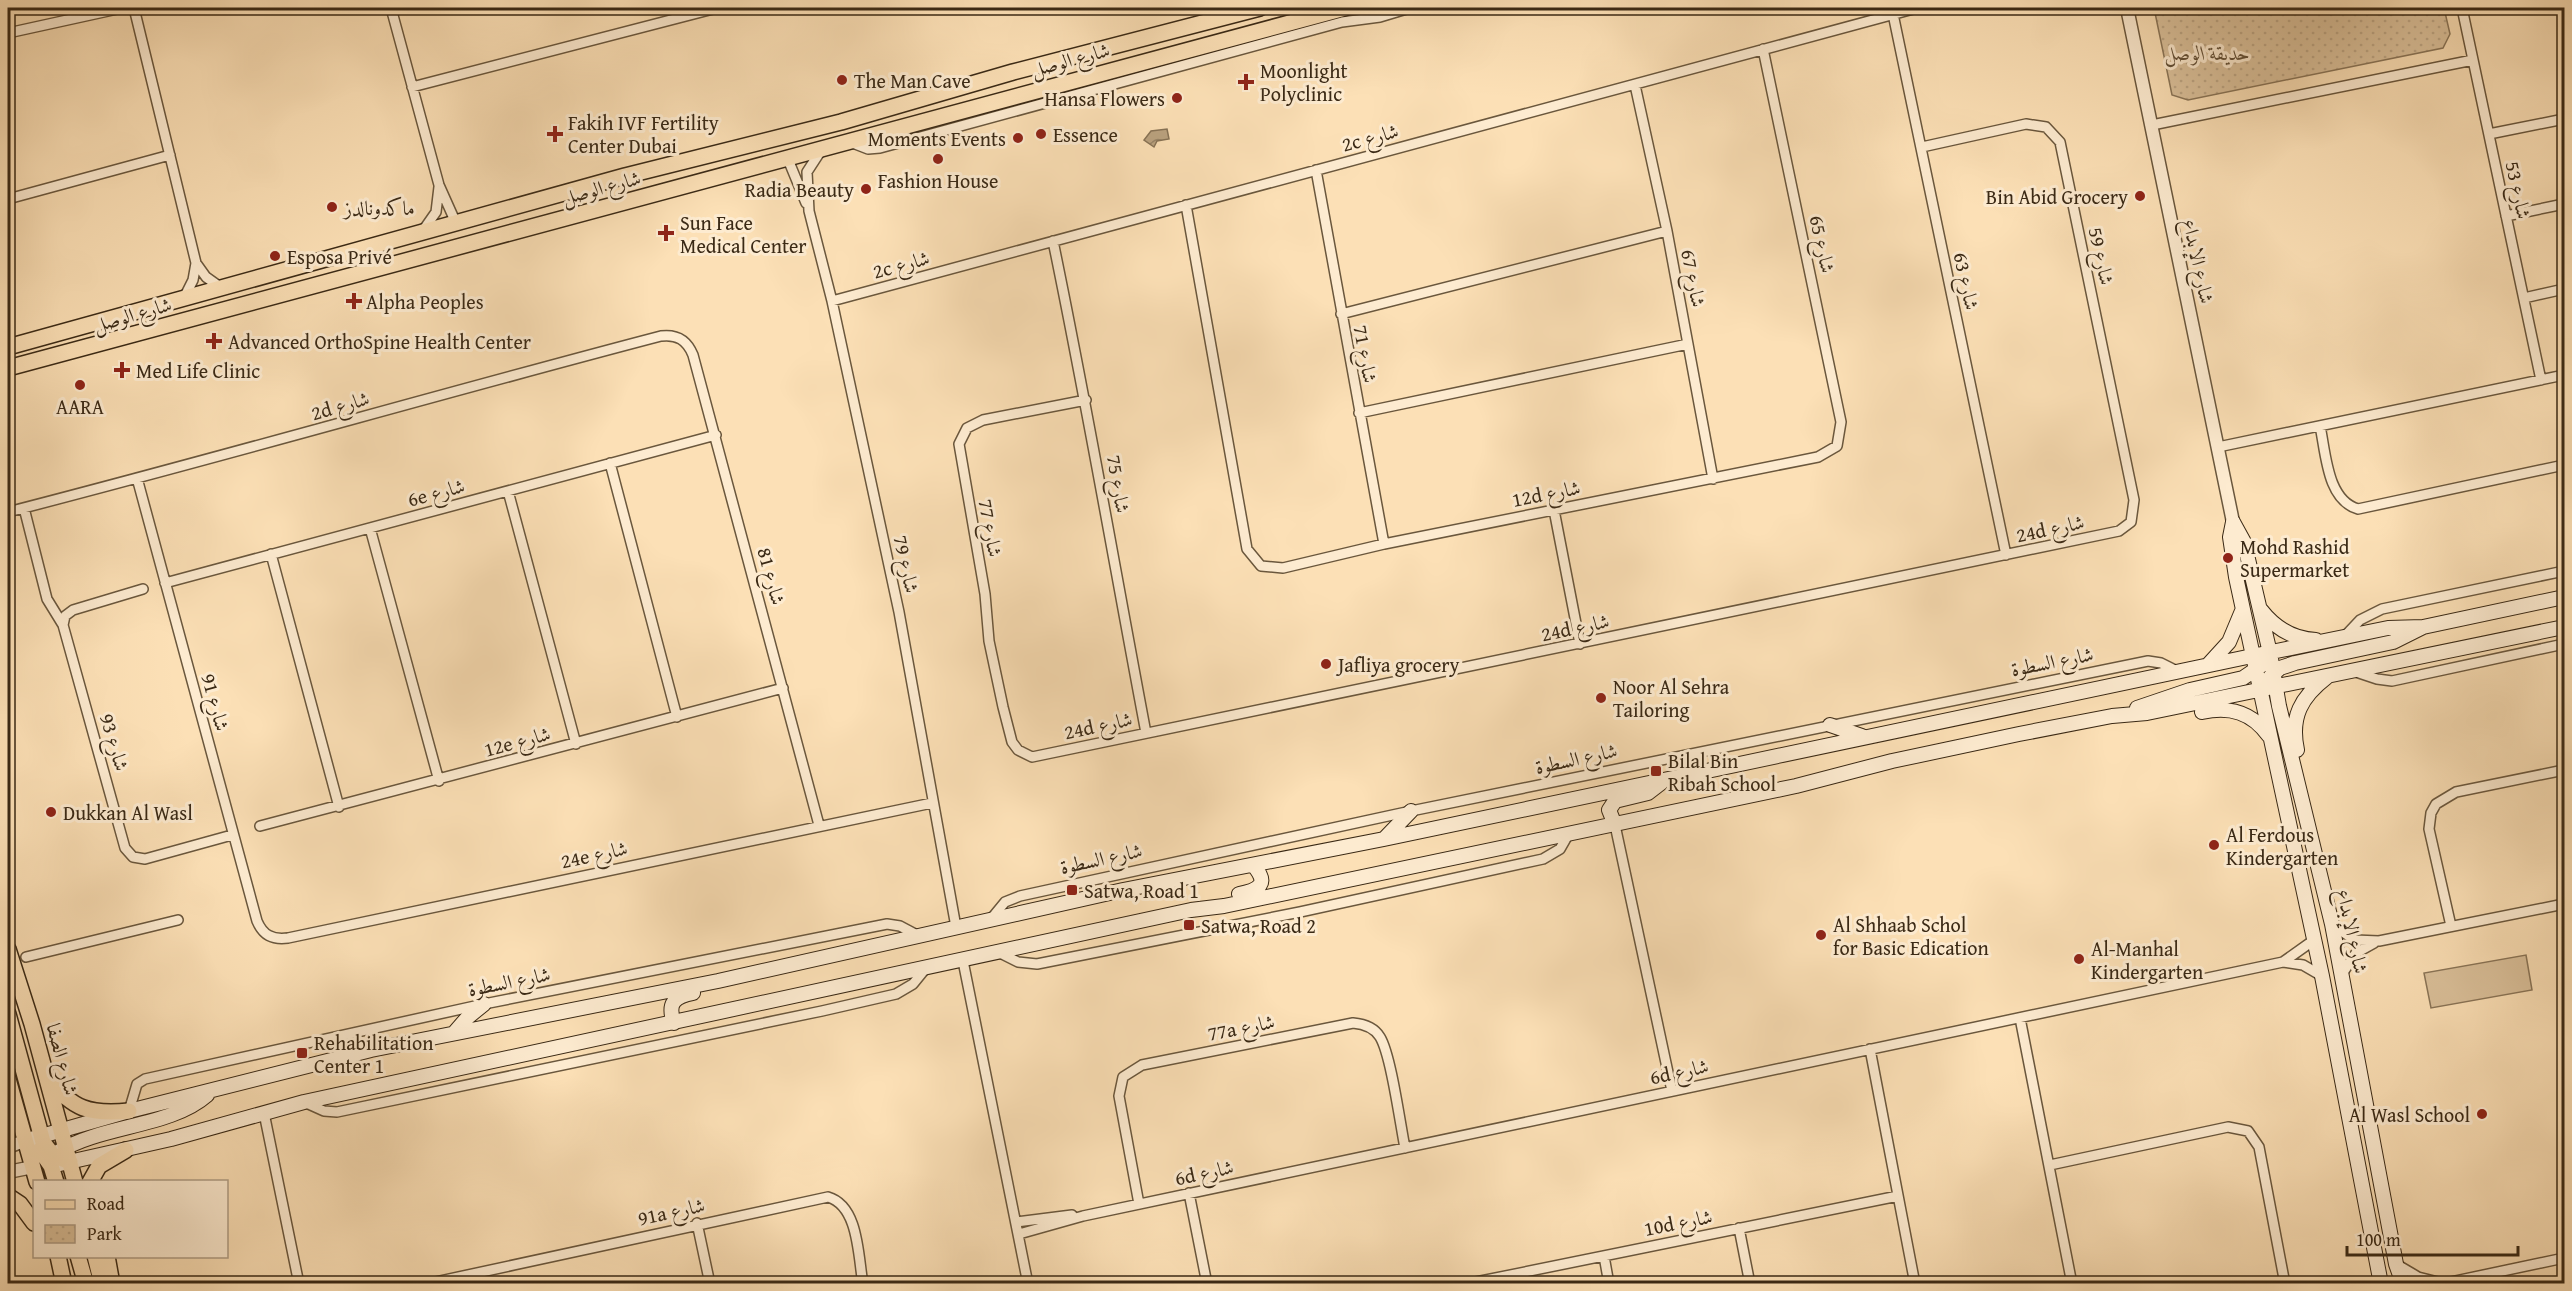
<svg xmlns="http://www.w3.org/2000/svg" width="2572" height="1291" font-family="'Gentium Book Plus',Amiri,serif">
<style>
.green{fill:#dbc19b;stroke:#8a7558;stroke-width:1.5}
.park{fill:url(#park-dots);stroke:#8a7558;stroke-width:1.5}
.water{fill:url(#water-waves);stroke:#877255;stroke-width:1.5}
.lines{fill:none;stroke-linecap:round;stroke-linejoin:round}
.minor-casing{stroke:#6a573d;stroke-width:12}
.tertiary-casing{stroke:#6a573d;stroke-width:15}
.secondary-casing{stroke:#3a2915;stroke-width:16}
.primary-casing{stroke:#3a2915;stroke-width:18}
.minor{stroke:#fdebd0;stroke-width:9}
.tertiary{stroke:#fdebd0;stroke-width:12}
.secondary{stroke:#fdebd0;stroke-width:14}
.primary{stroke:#fce0b6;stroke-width:15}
.poi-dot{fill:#8f2418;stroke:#fdebd0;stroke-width:2}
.labels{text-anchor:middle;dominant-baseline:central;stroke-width:6;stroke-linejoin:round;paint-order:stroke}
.park-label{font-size:20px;font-style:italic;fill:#624f36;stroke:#fdebd0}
.street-label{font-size:20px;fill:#3a2915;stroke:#fdebd0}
.poi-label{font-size:20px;fill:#3a2915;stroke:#fdebd0;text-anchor:start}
</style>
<defs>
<pattern id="park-dots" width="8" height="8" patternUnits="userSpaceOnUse" patternTransform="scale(1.5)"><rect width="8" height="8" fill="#dbc19b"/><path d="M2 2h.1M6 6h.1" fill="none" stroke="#bda685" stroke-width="1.8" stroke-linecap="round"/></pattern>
<pattern id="water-waves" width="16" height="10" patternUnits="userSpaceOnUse" patternTransform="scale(1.5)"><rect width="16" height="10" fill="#baa27f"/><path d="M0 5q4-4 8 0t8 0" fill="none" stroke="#988467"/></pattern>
</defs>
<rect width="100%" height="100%" fill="#fce0b6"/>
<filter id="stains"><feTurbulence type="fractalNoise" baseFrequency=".00333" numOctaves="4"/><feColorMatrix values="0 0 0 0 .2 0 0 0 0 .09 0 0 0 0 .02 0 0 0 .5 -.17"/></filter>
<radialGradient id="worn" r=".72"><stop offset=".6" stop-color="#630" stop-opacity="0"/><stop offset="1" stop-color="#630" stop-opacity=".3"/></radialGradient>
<path class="green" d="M2526,955L2532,990L2431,1008L2424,973Z"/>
<path class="park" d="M2154,8H2444L2450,34L2443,48L2188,100L2172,95Z"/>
<path class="water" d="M1167,129L1169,139L1157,141L1154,147L1144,140L1151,131Z"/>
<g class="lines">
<defs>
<path id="minor" d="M134,8L196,263L193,280L185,296
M391,8L439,185L456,223
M2462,8L2541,380
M1893,14L2006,555
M8,33L122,8
M1635,85L1667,231L1713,479
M412,87L717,8
M2152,125L2473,60
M2489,134L2564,119
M850,142L868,149L880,148L1342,22L1380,17L1410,8
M820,152L807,172L809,211L832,301L899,612L956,927
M787,157L806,203
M1316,170L1384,544
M8,199L170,155
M1186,205L1247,549L1261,566L1283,568L1384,544L1818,457L1837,446L1841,422L1763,49
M2506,216L2564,204
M422,232L436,212L439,187
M1053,241C1087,405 1115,569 1146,733
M196,263L206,277L220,287
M2524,298L2564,289
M832,301L1917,8
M1341,314L1667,231
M1086,400L983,420L967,428L959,444L985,594L989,641L1003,707L1012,742L1018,750L1032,757L2119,531L2131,522L2134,500L2060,142L2046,127L2026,124L1922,147
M1359,413L1688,344
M2320,426C2326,454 2327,500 2358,509L2564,465
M2218,447L2564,375
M610,463L677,717
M137,478L257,921C263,935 272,940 288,938L932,803
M508,491L576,744
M24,508L47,599L63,625
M1554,510L1580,644
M8,512C226,456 443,393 661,336C677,334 687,340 693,355L819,825
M370,528L439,781
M271,554L339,807
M165,583L716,435
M143,589L73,610L65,616L63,625L125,848L133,857L145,859L232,835
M2344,637L2360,620L2382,609L2564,571
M2356,672L2377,679L2392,681L2564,644
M1615,825L1672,1091
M260,826L783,688
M991,919L1005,902L1020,896L1411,811L2148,661L2161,663L2179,672
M2332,925L2355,940L2379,941L2564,904
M2451,926L2429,829L2431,813L2436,804L2456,792L2564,770
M1000,953L1018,962L1037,964L1300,912L1543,859L1560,849L1568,835
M26,957L178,920
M963,961L1028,1284
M2283,962L2314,940
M2342,974L2356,953L2374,943
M2020,1018L2072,1284
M1870,1049L1915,1284
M304,1102L324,1111L337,1112L822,1011L896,994L913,984L926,968
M129,1111L137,1084L145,1079L484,1004L887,924L900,926L917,935
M264,1113L299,1284
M2050,1165L2228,1127L2248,1131L2259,1147L2285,1284
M1189,1193L1207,1284
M1139,1204L1119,1096L1123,1077L1142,1065L1353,1023C1364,1024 1374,1027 1380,1037C1391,1055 1400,1123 1405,1148
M1016,1222L1072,1215
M697,1223L710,1284
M1739,1228L1750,1284
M1019,1234L1083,1216L2283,962L2303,965L2322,976
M1604,1256L1609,1284
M2396,1264L2418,1277L2442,1283
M426,1284L828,1197C859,1206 858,1256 863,1284
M1466,1284L1898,1196
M2441,1284L2564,1258"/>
<path id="tertiary" d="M2127,8L2233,522
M8,1147L24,1141
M8,1172L33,1167"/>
<path id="secondary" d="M2233,522L2244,542L2270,653L2279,706L2332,924L2396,1264L2403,1284
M2233,522L2230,537L2236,577L2322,976L2381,1284
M2261,610C2275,628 2293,639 2316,640
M2208,665L2229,642L2242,611
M2270,677L2280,668L2295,663L2393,642L2423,627
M2137,708L2190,690L2243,678L2262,665
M2202,712C2230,706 2252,712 2269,736
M1830,725L1862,736
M2297,750C2290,717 2301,697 2327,677
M1615,825L1609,810L1615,801L1648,793L1661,783
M1384,839L1411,811
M1239,894C1259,890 1270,884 1253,865
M674,1023C667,1003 674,997 693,993
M454,1033L468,1017L484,1004
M24,1141L129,1111L371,1050L718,981L1123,890L1384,839L2252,656L2388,628L2423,627L2564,597
M58,1152C101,1125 171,1127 207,1095
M60,1164L171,1139L304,1102L1191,910L1224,906L1796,786L1892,761L2019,734L2112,716L2147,713L2564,627"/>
<path id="primary" d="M8,347L625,176L841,122L1013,72L1260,8
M8,368L1345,8
M8,949L32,1024L75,1182
M8,1014L43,1142L53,1155L70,1162
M8,1079L37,1182
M48,1079C73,1109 89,1115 129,1111
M40,1150L51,1166L56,1182
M90,1182L99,1166L126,1150
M8,1196L20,1204L34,1223
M58,1256L64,1284
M78,1256L86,1284
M95,1256L102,1284
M107,1256L112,1284"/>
</defs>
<use href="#minor" class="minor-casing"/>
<use href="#tertiary" class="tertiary-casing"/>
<use href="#secondary" class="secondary-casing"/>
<use href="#primary" class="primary-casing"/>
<use href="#minor" class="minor"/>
<use href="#tertiary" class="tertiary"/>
<use href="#secondary" class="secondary"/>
<use href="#primary" class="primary"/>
</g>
<g class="poi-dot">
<circle cx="842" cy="80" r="6"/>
<path d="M1243 73h6v6h6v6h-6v6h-6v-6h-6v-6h6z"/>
<circle cx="1177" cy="98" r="6"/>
<path d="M552 125h6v6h6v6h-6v6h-6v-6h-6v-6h6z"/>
<circle cx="1041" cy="134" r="6"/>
<circle cx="1018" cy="138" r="6"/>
<circle cx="938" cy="159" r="6"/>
<circle cx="866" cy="189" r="6"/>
<circle cx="2140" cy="196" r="6"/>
<circle cx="332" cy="207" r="6"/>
<path d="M663 224h6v6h6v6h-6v6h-6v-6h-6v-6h6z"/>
<circle cx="275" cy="256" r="6"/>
<path d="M351 292h6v6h6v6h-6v6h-6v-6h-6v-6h6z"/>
<path d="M211 332h6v6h6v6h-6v6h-6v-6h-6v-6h6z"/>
<path d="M119 361h6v6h6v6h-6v6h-6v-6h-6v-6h6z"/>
<circle cx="80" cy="385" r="6"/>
<circle cx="2228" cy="558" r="6"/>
<circle cx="1326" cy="664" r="6"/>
<circle cx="1601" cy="698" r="6"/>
<rect x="1650" y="765" width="12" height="12" rx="3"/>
<circle cx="51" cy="812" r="6"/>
<circle cx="2214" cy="845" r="6"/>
<rect x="1066" y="884" width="12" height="12" rx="3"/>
<rect x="1183" y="919" width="12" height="12" rx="3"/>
<circle cx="1821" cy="935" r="6"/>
<circle cx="2079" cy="959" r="6"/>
<rect x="296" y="1047" width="12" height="12" rx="3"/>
<circle cx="2482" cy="1114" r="6"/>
</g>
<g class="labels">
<g class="park-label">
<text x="2207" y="52">حديقة الوصل</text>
</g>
<g class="street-label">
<text transform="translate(1070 59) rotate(-15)">شارع الوصل</text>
<text transform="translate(1370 137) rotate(-15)">2c شارع</text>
<text transform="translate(601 187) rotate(-15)">شارع الوصل</text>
<text transform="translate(2519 190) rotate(78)">شارع 53</text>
<text transform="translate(1823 244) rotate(78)">شارع 65</text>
<text transform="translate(2102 256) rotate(78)">شارع 59</text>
<text transform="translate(2199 261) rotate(78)">شارع الإبداع</text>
<text transform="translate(901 264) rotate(-15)">2c شارع</text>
<text transform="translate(1694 278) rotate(79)">شارع 67</text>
<text transform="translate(1967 281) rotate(78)">شارع 63</text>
<text transform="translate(132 314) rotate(-16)">شارع الوصل</text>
<text transform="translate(1366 354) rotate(80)">شارع 71</text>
<text transform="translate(340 405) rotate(-16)">2d شارع</text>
<text transform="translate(1119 484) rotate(81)">شارع 75</text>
<text transform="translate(436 492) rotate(-15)">6e شارع</text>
<text transform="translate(1546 493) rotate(-11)">12d شارع</text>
<text transform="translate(991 528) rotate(80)">شارع 77</text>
<text transform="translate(2050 528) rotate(-12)">24d شارع</text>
<text transform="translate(907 564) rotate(78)">شارع 79</text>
<text transform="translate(772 576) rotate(75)">شارع 81</text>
<text transform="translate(1575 627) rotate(-12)">24d شارع</text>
<text transform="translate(2052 661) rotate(-11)">شارع السطوة</text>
<text transform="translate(216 702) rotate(75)">شارع 91</text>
<text transform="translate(1098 725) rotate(-12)">24d شارع</text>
<text transform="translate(517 741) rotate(-15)">12e شارع</text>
<text transform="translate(115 742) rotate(74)">شارع 93</text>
<text transform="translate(1576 758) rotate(-12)">شارع السطوة</text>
<text transform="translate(594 854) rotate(-12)">24e شارع</text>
<text transform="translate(1101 858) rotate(-12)">شارع السطوة</text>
<text transform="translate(2353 931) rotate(78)">شارع الإبداع</text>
<text transform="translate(509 981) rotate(-11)">شارع السطوة</text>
<text transform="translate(1241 1027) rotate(-11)">77a شارع</text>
<text transform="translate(63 1059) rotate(75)">شارع الصفا</text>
<text transform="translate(1679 1071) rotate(-12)">6d شارع</text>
<text transform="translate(1204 1172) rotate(-12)">6d شارع</text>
<text transform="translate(671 1211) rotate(-12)">91a شارع</text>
<text transform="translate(1678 1222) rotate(-11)">10d شارع</text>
</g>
<g class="poi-label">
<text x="1260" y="70">Moonlight<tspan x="1260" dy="23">Polyclinic</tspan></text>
<text x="854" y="80">The Man Cave</text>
<text x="1165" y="98" text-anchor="end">Hansa Flowers</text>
<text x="568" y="122">Fakih IVF Fertility<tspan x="568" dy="23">Center Dubai</tspan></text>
<text x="1053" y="134">Essence</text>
<text x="1006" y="138" text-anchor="end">Moments Events</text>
<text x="938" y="180" text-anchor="middle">Fashion House</text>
<text x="854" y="189" text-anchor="end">Radia Beauty</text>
<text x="2128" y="196" text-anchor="end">Bin Abid Grocery</text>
<text x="344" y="207">ماكدونالدز</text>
<text x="680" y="222">Sun Face<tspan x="680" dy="23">Medical Center</tspan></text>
<text x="287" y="256">Esposa Privé</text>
<text x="366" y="301">Alpha Peoples</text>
<text x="228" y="341">Advanced OrthoSpine Health Center</text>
<text x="136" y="370">Med Life Clinic</text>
<text x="80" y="406" text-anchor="middle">AARA</text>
<text x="2240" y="546">Mohd Rashid<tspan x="2240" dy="23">Supermarket</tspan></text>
<text x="1338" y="664">Jafliya grocery</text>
<text x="1613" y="686">Noor Al Sehra<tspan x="1613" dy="23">Tailoring</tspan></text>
<text x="1668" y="760">Bilal Bin<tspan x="1668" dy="23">Ribah School</tspan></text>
<text x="63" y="812">Dukkan Al Wasl</text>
<text x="2226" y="834">Al Ferdous<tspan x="2226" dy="23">Kindergarten</tspan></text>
<text x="1084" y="890">Satwa, Road 1</text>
<text x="1833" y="924">Al Shhaab Schol<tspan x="1833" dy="23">for Basic Edication</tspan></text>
<text x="1201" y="925">Satwa, Road 2</text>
<text x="2091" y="948">Al-Manhal<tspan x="2091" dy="23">Kindergarten</tspan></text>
<text x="314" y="1042">Rehabilitation<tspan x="314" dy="23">Center 1</tspan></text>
<text x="2470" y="1114" text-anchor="end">Al Wasl School</text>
</g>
</g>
<rect width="2572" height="1291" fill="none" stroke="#fce0b6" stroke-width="30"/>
<rect x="9" y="9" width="2554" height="1273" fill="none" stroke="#3a2915" stroke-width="3"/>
<rect x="15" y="15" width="2542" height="1261" fill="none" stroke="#3a2915" stroke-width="1.5"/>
<rect x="33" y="1180" width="195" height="78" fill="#fdebd0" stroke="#af9d85" stroke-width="1.5"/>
<rect x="45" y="1200" width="30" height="9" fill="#fce0b6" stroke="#af9d85" stroke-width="1.5"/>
<text x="87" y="1210" font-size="18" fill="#3a2915">Road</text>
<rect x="45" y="1225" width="30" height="18" fill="url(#park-dots)" stroke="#af9d85" stroke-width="1.5"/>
<text x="87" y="1240" font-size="18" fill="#3a2915">Park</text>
<path d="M2347 1246v9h171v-9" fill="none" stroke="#3a2915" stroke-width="3"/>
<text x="2356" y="1246" font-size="18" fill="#3a2915" stroke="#fdebd0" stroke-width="4.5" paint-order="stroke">100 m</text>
<rect width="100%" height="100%" filter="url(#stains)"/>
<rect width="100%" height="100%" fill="url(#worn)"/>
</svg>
